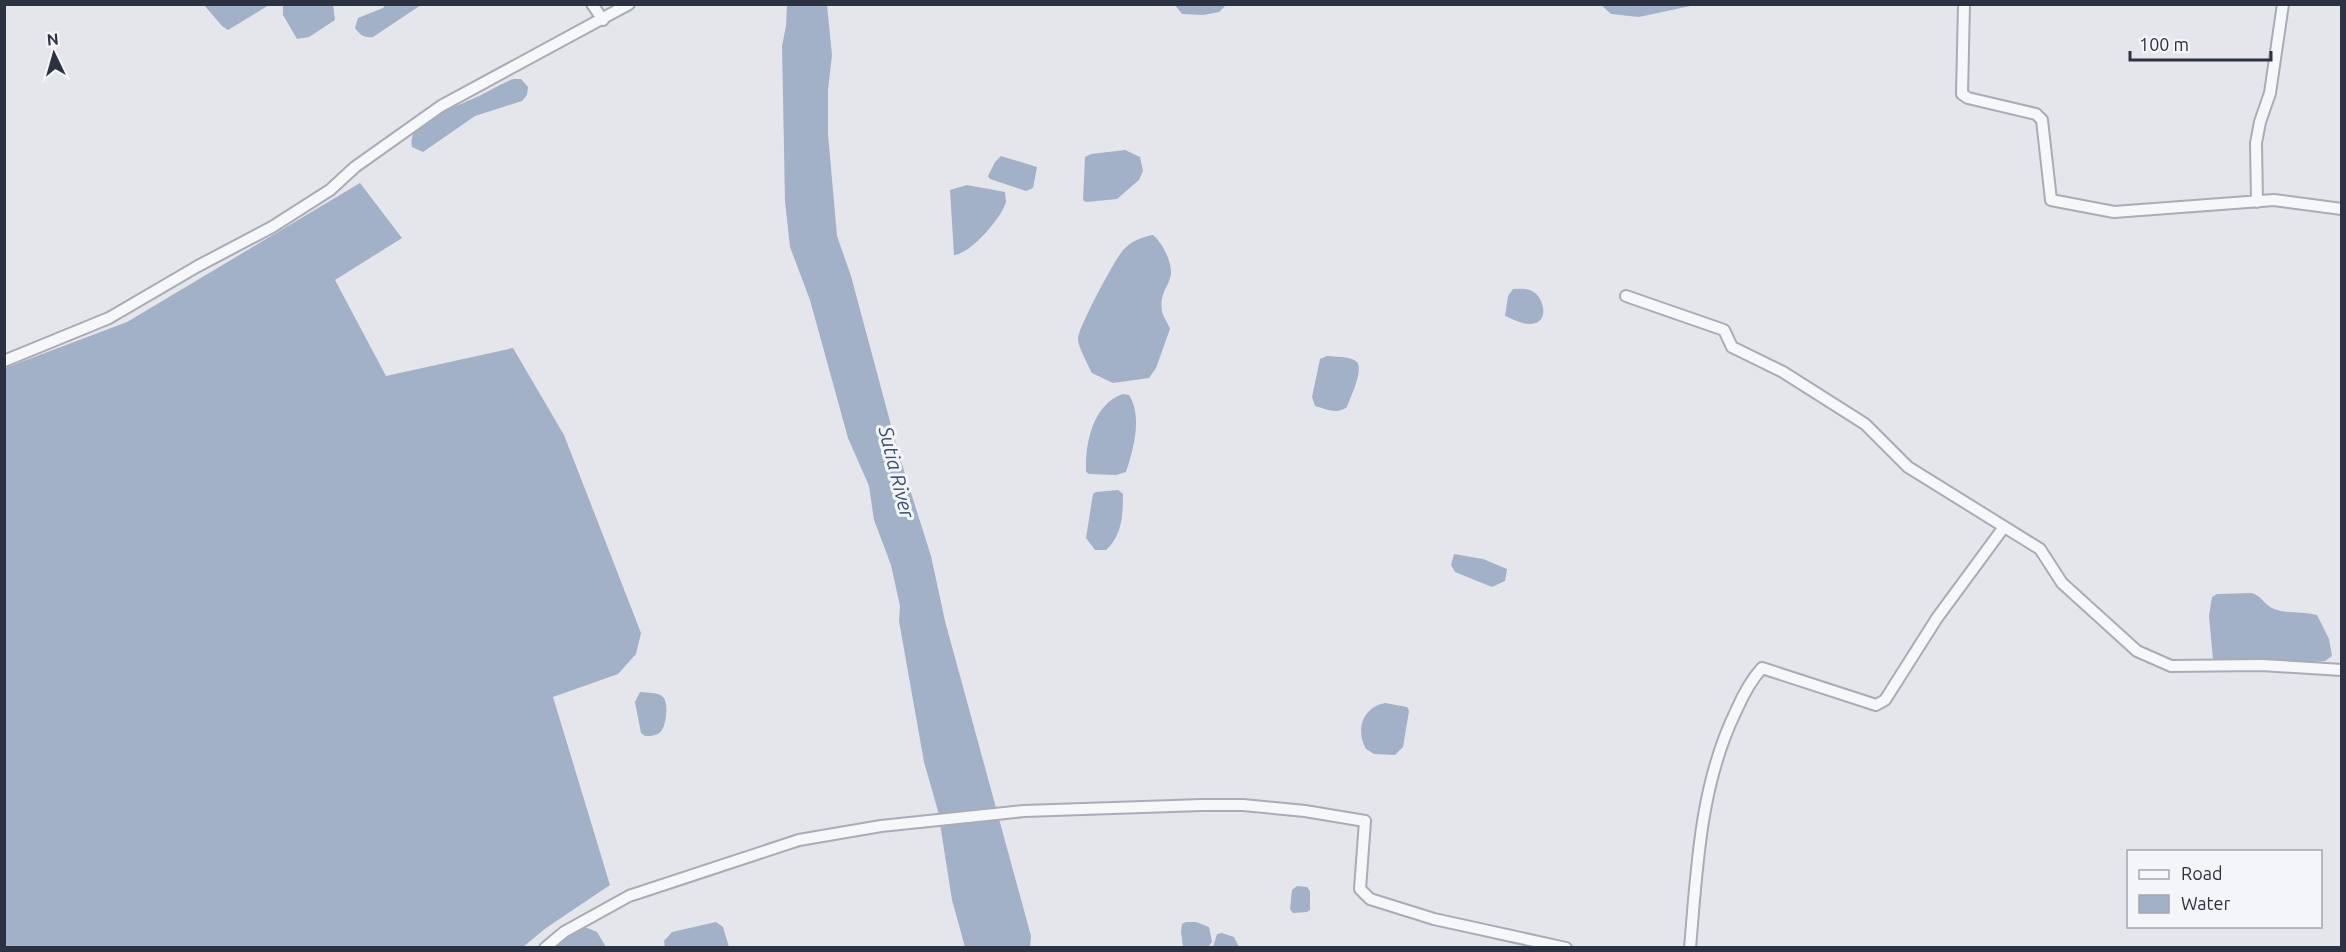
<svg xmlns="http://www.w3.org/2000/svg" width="2346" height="952" font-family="Ubuntu,sans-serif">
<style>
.water{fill:#a2b1c7}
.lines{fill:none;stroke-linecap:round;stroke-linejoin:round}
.minor-casing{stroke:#a9acb5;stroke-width:14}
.minor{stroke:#f6f7f9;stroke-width:10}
.labels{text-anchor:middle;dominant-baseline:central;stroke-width:6;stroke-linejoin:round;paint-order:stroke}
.water-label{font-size:20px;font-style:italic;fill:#3a4e72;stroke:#f3f5f8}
</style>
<rect width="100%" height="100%" fill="#e4e6eb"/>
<path class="water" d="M204,5V4L269,5L228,30L222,26Z
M283,5H333L335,20L309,37L297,39L283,15Z
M385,5H421L373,37C364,38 360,35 355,28L358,18L383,8Z
M787,5H827L832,55L828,90V134L837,236L851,276L899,455L931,556L945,621L1031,936L1030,947H965L952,900L938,811L924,762L899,621L900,606L891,565L874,520L869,486L848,438L810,300L790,247L785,201L782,46L786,26Z
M1175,5H1226L1219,12L1203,15L1182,14Z
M1601,5H1695L1639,17L1611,14Z
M513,79H521L528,87L527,95L522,101L475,116L423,152L412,147C406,120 453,109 470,100C485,94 498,85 513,79Z
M1125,150L1140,157L1143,171L1139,180L1117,199L1086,202L1083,200L1085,157L1091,154Z
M1001,156L1037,167L1033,188L1026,191L990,179L988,176L995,162Z
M360,183L402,238L335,280L386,376L513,348L564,435L641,633L636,654L618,674L553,697L610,885L546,928L523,947H5V368L127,322Z
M967,185L1005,192C1005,193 1006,201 1006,202C1002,217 971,254 954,255L950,190Z
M1153,235C1162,242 1172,262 1171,274C1169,287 1159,293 1162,311C1163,317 1168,323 1170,329L1156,368L1149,378L1113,383L1092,373C1088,365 1078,346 1078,339C1078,328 1116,257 1124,249C1132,241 1142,237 1153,235Z
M1513,289C1519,289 1526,288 1532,291C1544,297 1550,322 1532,324C1523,325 1513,319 1505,316L1508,296Z
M1327,356C1334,357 1349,356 1356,361C1365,368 1350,398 1347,407C1337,415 1326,409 1315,406L1312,397L1320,359Z
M1123,394L1129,395C1143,417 1133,450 1126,472L1116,475L1089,474L1086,472C1085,443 1093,404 1123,394Z
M1118,490L1123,494C1123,515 1122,536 1106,550H1095L1086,538L1093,494L1096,492Z
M1454,554L1483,559L1507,569L1505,581L1492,587L1455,572L1451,565Z
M2252,593C2262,596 2264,605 2274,609C2287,614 2303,611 2317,615L2329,639L2332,656L2325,661L2315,662L2213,659L2209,616L2212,597L2217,594Z
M640,692C647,693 659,692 663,697C669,703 666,723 662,730C658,736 651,736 645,736L641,733L635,702Z
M1385,703L1407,707L1409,711L1403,747L1395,755L1374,754L1366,749C1355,730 1363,707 1385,703Z
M1297,886L1307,887L1310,891V910L1307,912L1293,913L1290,909L1292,890Z
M716,922L723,927L729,947H665L664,941L672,932Z
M1186,922H1196L1209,927L1212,942L1208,947H1183L1181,932L1182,924Z
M585,927L597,932L606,947L554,948L575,928Z
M1222,933L1234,937L1239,947H1213L1217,934Z"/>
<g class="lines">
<defs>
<path id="minor" d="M592,4L603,20
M1964,4L1962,94L1968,98L2036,114L2042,120L2051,200L2114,212L2274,200L2342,209
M2257,202L2256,143L2260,122L2270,93L2283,4
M1626,296L1724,330L1732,347L1783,372L1865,424L1908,467L2040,549L2062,583L2137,651L2171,666L2262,665L2342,670
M4,361L109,318L198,266L272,227L330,190L355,167L441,106L629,4
M545,948L564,932L629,896L799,840L881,826L1024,811L1202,805H1243L1305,811L1365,821L1360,889L1370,899L1434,919L1566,948
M1690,948C1697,867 1700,785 1736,711C1743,695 1750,681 1762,668L1876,705L1885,700L1937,618L2004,527"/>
</defs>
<use href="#minor" class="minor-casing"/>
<use href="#minor" class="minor"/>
</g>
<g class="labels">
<g class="water-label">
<text transform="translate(897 472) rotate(76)">Sutia River</text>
</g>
</g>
<rect width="2346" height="952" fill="none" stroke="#2d3242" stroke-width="12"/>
<rect x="2127" y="850" width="195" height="78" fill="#f3f5f8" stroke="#a4a7af" stroke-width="1.5"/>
<rect x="2139" y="870" width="30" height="9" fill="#f6f7f9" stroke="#a4a7af" stroke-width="1.5"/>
<text x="2181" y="880" font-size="18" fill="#2d3242">Road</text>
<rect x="2139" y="895" width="30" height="18" fill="#a2b1c7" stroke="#a4a7af" stroke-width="1.5"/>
<text x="2181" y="910" font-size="18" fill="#2d3242">Water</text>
<g transform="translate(54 54) rotate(355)" stroke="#f3f5f8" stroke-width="4.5" paint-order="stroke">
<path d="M0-4.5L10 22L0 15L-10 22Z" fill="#2d3242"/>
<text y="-9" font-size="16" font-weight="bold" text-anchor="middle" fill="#2d3242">N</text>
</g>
<path d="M2130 51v9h141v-9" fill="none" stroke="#2d3242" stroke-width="3"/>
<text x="2139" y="51" font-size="18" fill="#2d3242" stroke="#f3f5f8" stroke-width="4.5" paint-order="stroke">100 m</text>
</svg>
